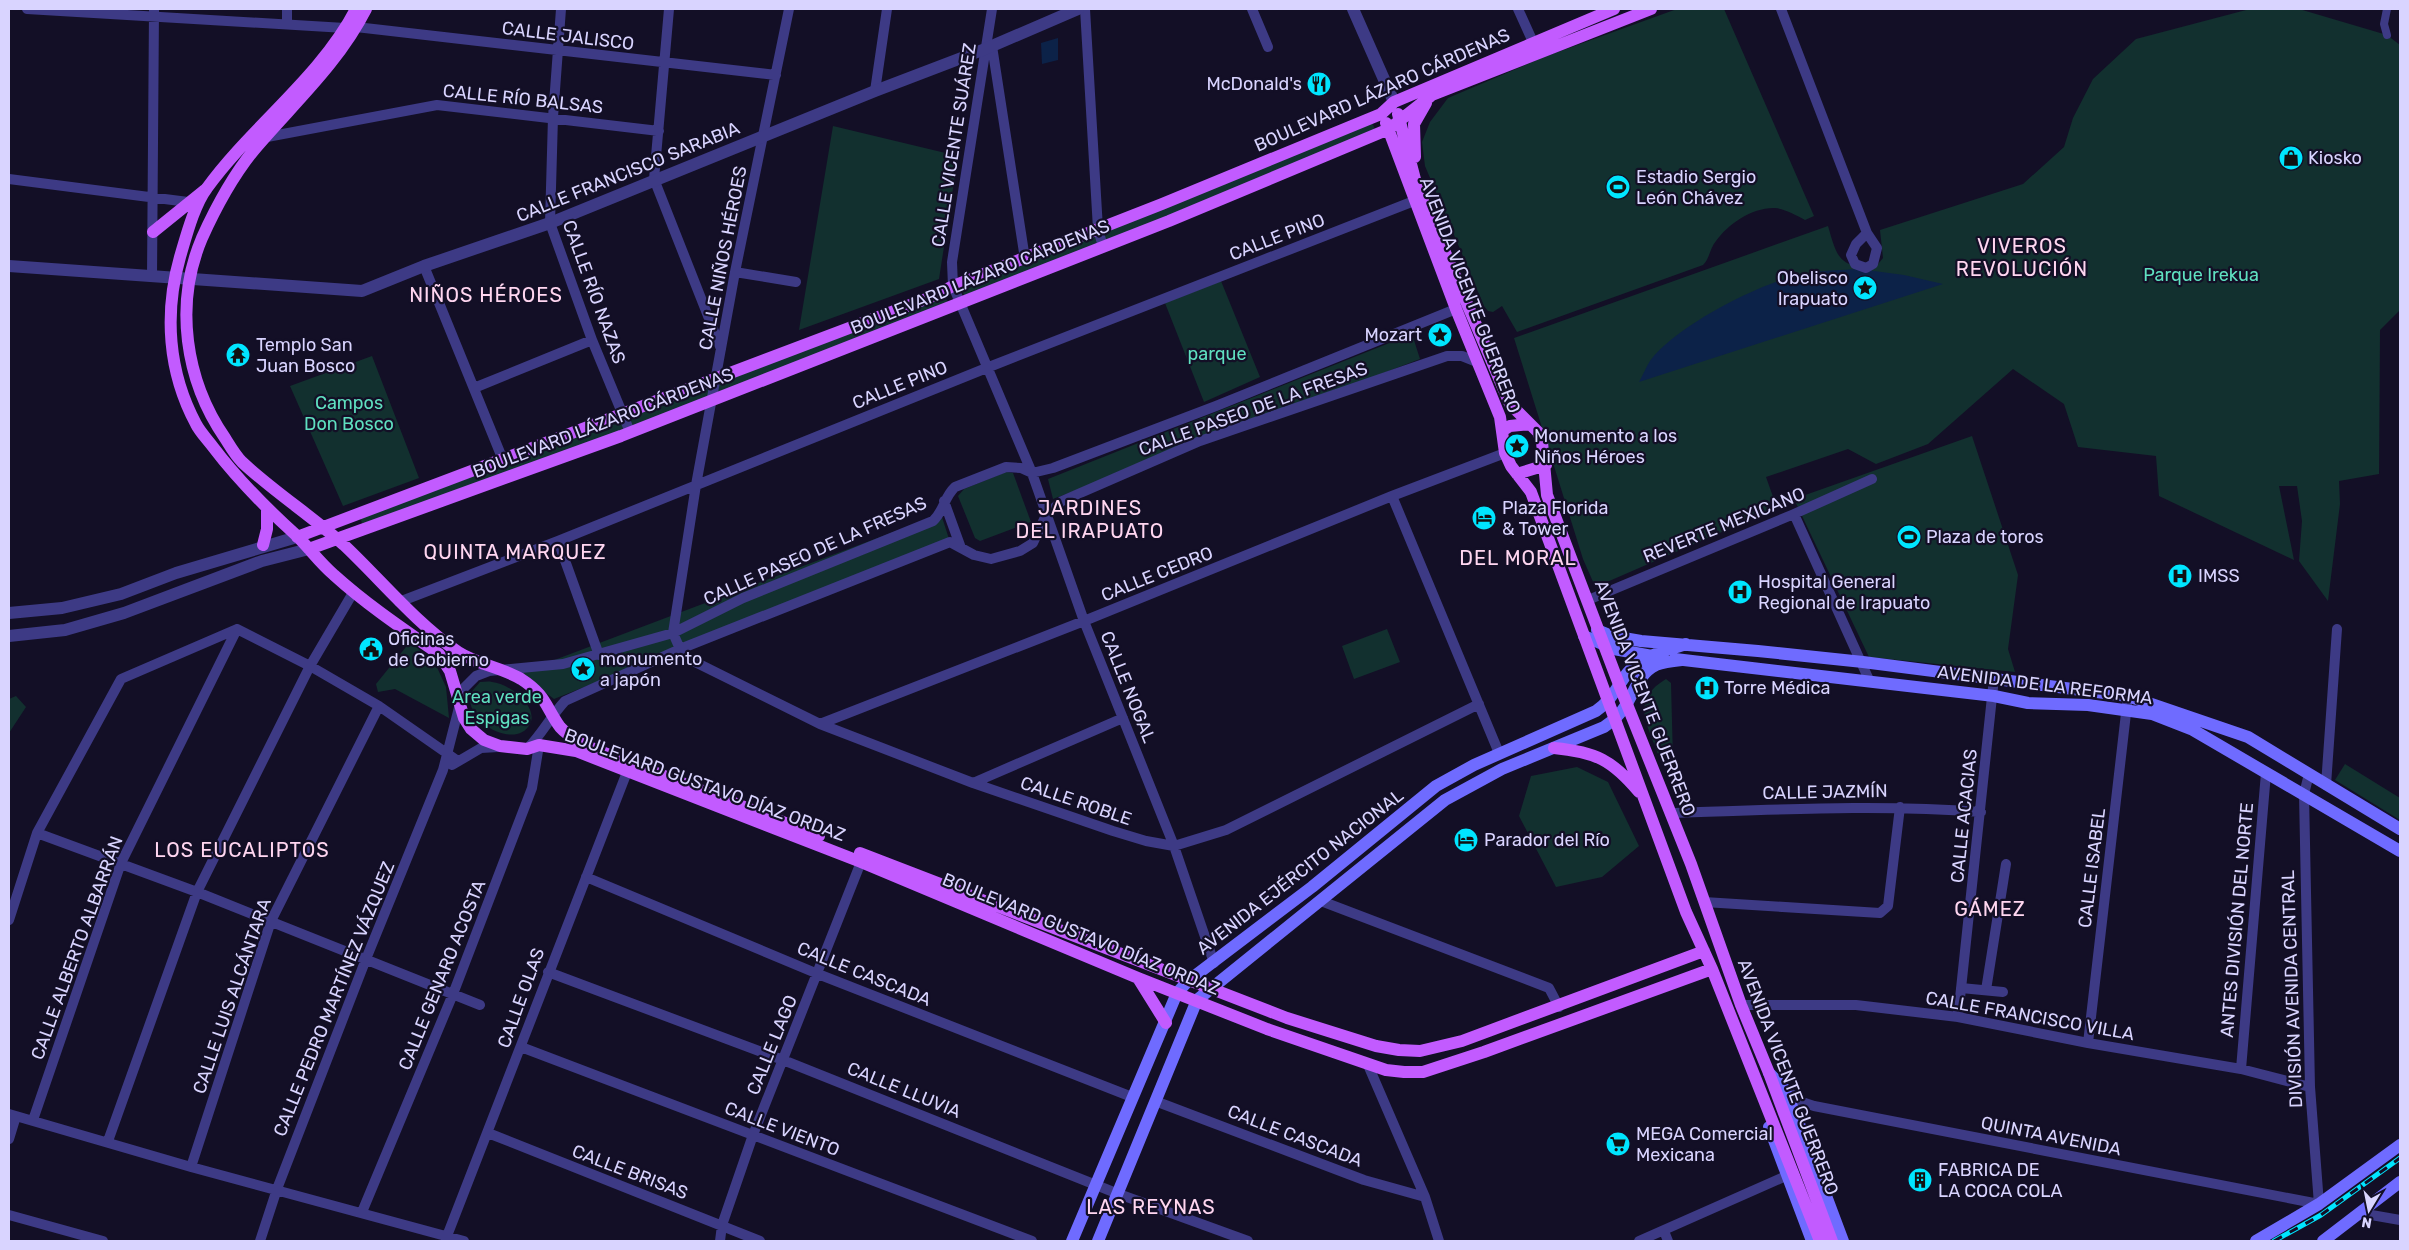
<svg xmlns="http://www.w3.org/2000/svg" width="2409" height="1250" font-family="Rubik,sans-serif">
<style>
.green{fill:#12302f}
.water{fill:#0c2248}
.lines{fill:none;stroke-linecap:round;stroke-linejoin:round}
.pedestrian{stroke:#3d3a85;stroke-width:8}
.minor{stroke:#3d3a85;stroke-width:10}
.tertiary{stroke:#3d3a85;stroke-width:12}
.secondary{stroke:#6f6bff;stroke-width:12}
.primary{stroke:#c25bff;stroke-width:12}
.rail-casing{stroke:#00e5ff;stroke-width:5}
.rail{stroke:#130f26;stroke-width:3;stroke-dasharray:9;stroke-linecap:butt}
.labels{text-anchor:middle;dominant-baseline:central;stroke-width:4.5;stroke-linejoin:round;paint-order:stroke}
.street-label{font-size:18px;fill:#d9d4ff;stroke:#130f26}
.poi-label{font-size:18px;fill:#d9d4ff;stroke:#130f26;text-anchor:start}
.park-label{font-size:18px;fill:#5fe0c0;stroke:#130f26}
.quarter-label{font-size:20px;letter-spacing:1px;fill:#ffd6f0;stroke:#130f26}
</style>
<rect width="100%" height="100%" fill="#130f26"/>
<path class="green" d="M1677,9H1724L1814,216L1805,220C1796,215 1785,209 1775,208C1753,207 1728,224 1716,241C1710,248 1709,260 1703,265L1517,332L1502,306L1493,312L1488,311L1484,306L1425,166L1422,142L1430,122L1448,98L1544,57Z
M2250,9H2299L2387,35L2400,45V310L2380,330L2379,474L2339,481L2340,504L2328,601L2299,561L2302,521L2297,486H2279L2294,560L2159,496L2156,456L2078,447L2064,404L2013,369L1928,444L1876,464L1848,449L1766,477L1777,508L1600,585L1594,584L1583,559L1514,338L1828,226C1837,257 1838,266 1874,269L1883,258L1880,230L2023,184L2064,147L2073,118L2093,79L2136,39Z
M1371,119L1375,130L966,299L962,291Z
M833,126L958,156L939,279L799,330Z
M1221,281L1260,377L1204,402L1165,303Z
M943,294L951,307L364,529L360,517Z
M1412,334L1420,359L1053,499L1048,479Z
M372,356L419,478L343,506L290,386Z
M1972,436L2018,575L2008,649L2015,672L1869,657L1794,499Z
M1006,472L1013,473L1031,522L980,541L975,538L958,496L964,489Z
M941,514L950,542L554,699L520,673Z
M1387,629L1400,662L1354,679L1342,646Z
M410,642L435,663L446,687L449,718L395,689L378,692L376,684Z
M1666,679L1671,683L1673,760L1659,757C1648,725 1629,701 1666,679Z
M480,682C484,682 488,681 492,682C508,683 539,706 530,724C516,751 463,721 471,694C472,690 477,686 480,682Z
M16,696L26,707L9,733V699Z
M2345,764L2400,798V820L2335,780Z
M1577,767L1608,782L1639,846L1602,877L1556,887L1519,816L1531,776Z"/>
<path class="water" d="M1058,38V60L1042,64L1041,43Z
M1859,269L1904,275L1943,284L1639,382C1643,375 1646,367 1650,361C1675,326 1766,279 1809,273C1825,270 1843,270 1859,269Z"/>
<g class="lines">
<path class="pedestrian" d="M2387,9L2384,24L2387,35"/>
<path class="minor" d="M27,9L345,28
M287,9V24
M561,9L553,117L550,223L592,340L630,432
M669,9L654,179L721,349
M789,9L735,272L696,485L673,633L680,649L689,659L820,724L973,783L1113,831L1146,841L1174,846L1226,830L1479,704
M992,9L952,262L953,286L1032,473L1084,621L1174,846L1214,963
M1085,9L1098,229L1103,247
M1252,9L1268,47
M1518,9L1533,42
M1781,9L1867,233L1877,248L1873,264L1866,268L1855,264L1851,255L1856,244L1867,233
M356,27L776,75
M992,46L1025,259
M875,91L887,9
M267,137L437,105L659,131
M9,179L188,202
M424,266L503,460
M735,272L796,282
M152,277L154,9
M474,388L592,340
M1392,496L1499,753
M944,501L961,548
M1794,514L1870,682
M558,541L599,655
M1588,600L1794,514L1872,479
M399,602L558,541L989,367L1414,201
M237,629L310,666L379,706L458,761
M820,724L1084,621L1392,496L1505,453
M528,748C542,734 551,716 565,701L680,649L950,542L974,555L991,559L1020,551L1033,543L1046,515L1062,501L1200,441L1447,356H1462L1477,362
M452,765L481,748L498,747
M973,783L1123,718
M2326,785L2337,629
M1670,813C1774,810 1877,804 1981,812
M37,833L197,892L480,1005
M586,877L818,974L1132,1097
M1321,901L1549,988L1559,1007
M1704,902L1880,913L1888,906L1900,807
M9,920L37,833L121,679L237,629
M548,972L783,1060L1116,1193L1248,1241
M1961,988L2003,992
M1986,990L2006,864
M1741,1005H1856L1958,1017L2088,1043L2241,1069L2310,1087
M1958,1017L1994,678
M2088,1043L2128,696
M521,1047L1032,1241
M1368,1065L1425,1197L1439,1241
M2241,1069L2266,773
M1786,1090L1802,1102L1814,1106L2319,1204L2310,1087L2304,794L2309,774
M1155,1101L1364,1180L1425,1197
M9,1114L191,1167L464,1241
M33,1120L121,863L237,629
M488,1133L760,1241
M9,1139L16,1116
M108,1141L197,892L310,666L354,591
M191,1167L271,921L379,706
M362,1212L453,994L532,788L539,745
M2360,1213L2400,1220
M9,1215L103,1241
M1664,1231L1668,1241
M447,1236L627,772
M260,1241L277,1189L366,959L443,770L464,688L476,676L489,671L563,664L673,633L743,598L933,521C944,511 944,497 955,487L1006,467L1021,468L1032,473L1053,468L1216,406L1456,309
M720,1241L722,1225L753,1135L861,862
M1639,1241L1786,1176"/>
<path class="tertiary" d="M1353,9L1394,102
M9,266L362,291L424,266L550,223L875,91L985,49L1078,9
M9,613L62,608L121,594L176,573L297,537
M9,636L65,630L124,613L262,561L309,549"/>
<path class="secondary" d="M1597,630L1612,636L1641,641L1758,651L1863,662L2128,696L2248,737L2400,829
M1584,636L1614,649L1652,656
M1675,659L1994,696L2028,703L2088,705L2152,714L2193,730L2400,851
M1769,1073L1783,1087L1795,1113L1843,1241
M1769,1127L1812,1241
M1072,1241L1177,993L1188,981L1312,887L1436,786L1474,765L1596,711C1617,697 1621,674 1639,662C1653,653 1671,649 1686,644
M1098,1241L1197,1000L1445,800L1502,769L1604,727C1613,721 1620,715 1626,705C1635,691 1639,673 1656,665C1664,662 1674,661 1683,660
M2256,1241L2319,1204L2400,1145
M2323,1241L2400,1182"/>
<path class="primary" d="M356,9C320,78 252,126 207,188C194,205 186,237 180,257C164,313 168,372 196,424C200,432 207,439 213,447C238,480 266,508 297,536C310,549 320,563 334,575C366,604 403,629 439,654L450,671L464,718L471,729L484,740L500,746L527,749L539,745L576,751L861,862L1138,978L1267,1029L1386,1070L1404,1072H1423L1484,1052L1712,969
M366,9C338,64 293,104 254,150C232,177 216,207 202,238C174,304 185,380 225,438C230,446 235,455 242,462C274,492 312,516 344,545C382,581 415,622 458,652C476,664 501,667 521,679C546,695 545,706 560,727C566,734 576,740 584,745L819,836
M1398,114L1417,187L1510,404L1538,432L1542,442L1547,495L1620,687L1691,864L1741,1005L1769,1073L1832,1241
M1386,123L1456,309L1500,417L1505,453L1511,466L1531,492L1686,912L1712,969L1820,1241
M1415,157L1414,124L1426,103
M153,232L205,190
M1502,431L1510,426L1530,424
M1517,474L1546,465
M297,537L931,297L953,286L1162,204L1381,114L1394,102L1614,9
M263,545L267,529V511
M309,549L621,436L1169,221L1389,129L1432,95L1651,9
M1554,748C1596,752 1612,760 1639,792
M860,853L1287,1018L1376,1046L1399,1050L1420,1051L1462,1041L1704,951
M1138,978L1166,1023"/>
<defs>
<path id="rail" d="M2274,1241L2321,1215L2400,1158"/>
</defs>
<use href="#rail" class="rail-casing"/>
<use href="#rail" class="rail"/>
</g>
<defs>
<symbol id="restaurant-disc" viewBox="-11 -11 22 22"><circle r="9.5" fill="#00e5ff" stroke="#130f26"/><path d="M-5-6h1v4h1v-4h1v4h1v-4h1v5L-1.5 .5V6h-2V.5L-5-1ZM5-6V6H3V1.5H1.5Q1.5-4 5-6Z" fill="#111"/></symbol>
<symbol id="shop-disc" viewBox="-11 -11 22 22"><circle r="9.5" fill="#00e5ff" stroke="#130f26"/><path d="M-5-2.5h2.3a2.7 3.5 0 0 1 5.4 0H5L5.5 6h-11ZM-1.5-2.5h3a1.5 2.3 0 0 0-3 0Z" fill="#111"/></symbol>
<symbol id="stadium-disc" viewBox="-11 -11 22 22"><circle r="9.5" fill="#00e5ff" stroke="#130f26"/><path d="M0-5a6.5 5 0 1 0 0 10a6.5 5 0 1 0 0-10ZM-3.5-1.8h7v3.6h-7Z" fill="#111"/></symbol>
<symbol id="sight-disc" viewBox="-11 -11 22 22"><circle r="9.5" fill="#00e5ff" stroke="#130f26"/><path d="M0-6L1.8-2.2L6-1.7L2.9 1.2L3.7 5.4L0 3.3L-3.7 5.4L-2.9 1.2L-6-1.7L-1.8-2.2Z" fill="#111"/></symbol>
<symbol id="temple-disc" viewBox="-11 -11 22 22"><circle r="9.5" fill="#00e5ff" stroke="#130f26"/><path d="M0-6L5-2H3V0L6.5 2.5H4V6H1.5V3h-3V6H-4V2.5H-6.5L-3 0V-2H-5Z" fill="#111"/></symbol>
<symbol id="hotel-disc" viewBox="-11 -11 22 22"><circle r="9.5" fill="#00e5ff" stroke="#130f26"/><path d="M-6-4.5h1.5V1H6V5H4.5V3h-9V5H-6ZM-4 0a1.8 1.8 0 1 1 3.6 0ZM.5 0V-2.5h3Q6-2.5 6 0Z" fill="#111"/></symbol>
<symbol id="hospital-disc" viewBox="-11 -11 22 22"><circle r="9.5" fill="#00e5ff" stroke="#130f26"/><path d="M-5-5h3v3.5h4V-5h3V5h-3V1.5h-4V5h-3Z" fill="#111"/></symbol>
<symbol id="civic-disc" viewBox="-11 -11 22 22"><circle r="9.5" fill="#00e5ff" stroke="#130f26"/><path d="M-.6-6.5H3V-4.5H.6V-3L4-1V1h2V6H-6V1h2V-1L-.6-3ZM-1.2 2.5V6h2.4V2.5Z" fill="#111"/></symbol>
<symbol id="supermarket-disc" viewBox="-11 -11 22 22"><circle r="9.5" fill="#00e5ff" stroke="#130f26"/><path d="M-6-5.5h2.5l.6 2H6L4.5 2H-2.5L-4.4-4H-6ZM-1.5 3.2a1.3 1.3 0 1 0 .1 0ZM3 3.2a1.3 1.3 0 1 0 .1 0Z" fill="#111"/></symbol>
<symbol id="building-disc" viewBox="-11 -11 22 22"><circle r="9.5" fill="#00e5ff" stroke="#130f26"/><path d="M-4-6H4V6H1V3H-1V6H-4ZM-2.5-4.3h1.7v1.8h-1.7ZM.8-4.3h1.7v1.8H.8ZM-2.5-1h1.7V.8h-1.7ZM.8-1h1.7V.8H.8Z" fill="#111"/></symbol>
</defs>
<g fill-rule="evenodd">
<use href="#restaurant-disc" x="1305" y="70" width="28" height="28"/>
<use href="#shop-disc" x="2277" y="144" width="28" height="28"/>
<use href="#stadium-disc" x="1604" y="173" width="28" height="28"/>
<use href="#sight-disc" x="1851" y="274" width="28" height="28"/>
<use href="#sight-disc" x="1426" y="321" width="28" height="28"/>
<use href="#temple-disc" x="224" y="341" width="28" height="28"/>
<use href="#sight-disc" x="1503" y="432" width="28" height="28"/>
<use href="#hotel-disc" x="1470" y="504" width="28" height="28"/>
<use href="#stadium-disc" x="1895" y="523" width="28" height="28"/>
<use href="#hospital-disc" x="2166" y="562" width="28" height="28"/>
<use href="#hospital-disc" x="1726" y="578" width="28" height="28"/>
<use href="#civic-disc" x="357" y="635" width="28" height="28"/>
<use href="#sight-disc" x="569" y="655" width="28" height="28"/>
<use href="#hospital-disc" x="1693" y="674" width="28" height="28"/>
<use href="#hotel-disc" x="1452" y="826" width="28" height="28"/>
<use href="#supermarket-disc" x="1604" y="1130" width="28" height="28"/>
<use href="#building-disc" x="1906" y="1166" width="28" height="28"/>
</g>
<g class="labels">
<g class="street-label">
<text transform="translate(568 36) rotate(7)">CALLE JALISCO</text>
<text transform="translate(1382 90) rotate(-24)">BOULEVARD LÁZARO CÁRDENAS</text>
<text transform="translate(523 99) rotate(6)">CALLE RÍO BALSAS</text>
<text transform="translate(954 145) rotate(-81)">CALLE VICENTE SUÁREZ</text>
<text transform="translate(628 172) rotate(-22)">CALLE FRANCISCO SARABIA</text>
<text transform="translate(1277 237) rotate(-21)">CALLE PINO</text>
<text transform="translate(723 258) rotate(-79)">CALLE NIÑOS HÉROES</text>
<text transform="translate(980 277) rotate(-22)">BOULEVARD LÁZARO CÁRDENAS</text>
<text transform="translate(594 292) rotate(70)">CALLE RÍO NAZAS</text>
<text transform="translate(1470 295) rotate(69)">AVENIDA VICENTE GUERRERO</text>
<text transform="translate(900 385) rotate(-22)">CALLE PINO</text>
<text transform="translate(1253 409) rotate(-20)">CALLE PASEO DE LA FRESAS</text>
<text transform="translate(603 423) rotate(-21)">BOULEVARD LÁZARO CÁRDENAS</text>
<text transform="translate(1724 525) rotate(-22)">REVERTE MEXICANO</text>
<text transform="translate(815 551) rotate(-24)">CALLE PASEO DE LA FRESAS</text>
<text transform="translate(1157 574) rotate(-22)">CALLE CEDRO</text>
<text transform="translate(2045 685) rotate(7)">AVENIDA DE LA REFORMA</text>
<text transform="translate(1128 687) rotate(68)">CALLE NOGAL</text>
<text transform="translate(1645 698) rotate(69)">AVENIDA VICENTE GUERRERO</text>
<text transform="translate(705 785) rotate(20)">BOULEVARD GUSTAVO DÍAZ ORDAZ</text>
<text transform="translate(1825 792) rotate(-1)">CALLE JAZMÍN</text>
<text transform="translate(1076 801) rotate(19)">CALLE ROBLE</text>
<text transform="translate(1964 816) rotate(-84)">CALLE ACACIAS</text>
<text transform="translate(2092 868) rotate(-83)">CALLE ISABEL</text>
<text transform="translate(1300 872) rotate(-38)">AVENIDA EJÉRCITO NACIONAL</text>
<text transform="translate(2237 920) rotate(-85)">ANTES DIVISIÓN DEL NORTE</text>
<text transform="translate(1081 934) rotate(22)">BOULEVARD GUSTAVO DÍAZ ORDAZ</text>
<text transform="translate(77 948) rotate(-70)">CALLE ALBERTO ALBARRÁN</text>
<text transform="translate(864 974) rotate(22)">CALLE CASCADA</text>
<text transform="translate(442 975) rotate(-68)">CALLE GENARO ACOSTA</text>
<text transform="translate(2292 989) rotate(-92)">DIVISIÓN AVENIDA CENTRAL</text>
<text transform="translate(232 996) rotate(-71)">CALLE LUIS ALCÁNTARA</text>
<text transform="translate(521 998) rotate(-70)">CALLE OLAS</text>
<text transform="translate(334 999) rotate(-68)">CALLE PEDRO MARTÍNEZ VÁZQUEZ</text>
<text transform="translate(2030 1016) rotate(10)">CALLE FRANCISCO VILLA</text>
<text transform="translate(772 1045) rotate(-68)">CALLE LAGO</text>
<text transform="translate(1788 1077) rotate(69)">AVENIDA VICENTE GUERRERO</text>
<text transform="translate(904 1090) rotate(22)">CALLE LLUVIA</text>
<text transform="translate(782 1129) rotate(21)">CALLE VIENTO</text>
<text transform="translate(1295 1136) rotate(21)">CALLE CASCADA</text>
<text transform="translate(2051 1136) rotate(11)">QUINTA AVENIDA</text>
<text transform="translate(630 1172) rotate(21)">CALLE BRISAS</text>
</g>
<g class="poi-label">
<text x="1302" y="84" text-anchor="end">McDonald's</text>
<text x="2308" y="158">Kiosko</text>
<text x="1636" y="177">Estadio Sergio<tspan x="1636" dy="21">León Chávez</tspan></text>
<text x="1848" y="278" text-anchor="end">Obelisco<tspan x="1848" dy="21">Irapuato</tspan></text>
<text x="1422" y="335" text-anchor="end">Mozart</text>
<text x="256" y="345">Templo San<tspan x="256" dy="21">Juan Bosco</tspan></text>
<text x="1534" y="436">Monumento a los<tspan x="1534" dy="21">Niños Héroes</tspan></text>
<text x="1502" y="508">Plaza Florida<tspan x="1502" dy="21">&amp; Tower</tspan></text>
<text x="1926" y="537">Plaza de toros</text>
<text x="2198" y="576">IMSS</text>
<text x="1758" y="582">Hospital General<tspan x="1758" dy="21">Regional de Irapuato</tspan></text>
<text x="388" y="639">Oficinas<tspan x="388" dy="21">de Gobierno</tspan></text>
<text x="600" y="659">monumento<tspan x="600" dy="21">a japón</tspan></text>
<text x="1724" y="688">Torre Médica</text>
<text x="1484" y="840">Parador del Río</text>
<text x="1636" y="1134">MEGA Comercial<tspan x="1636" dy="21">Mexicana</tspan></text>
<text x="1938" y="1170">FABRICA DE<tspan x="1938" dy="21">LA COCA COLA</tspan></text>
</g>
<g class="park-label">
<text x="2201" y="275">Parque Irekua</text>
<text x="1217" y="354">parque</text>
<text x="349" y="403">Campos<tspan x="349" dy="21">Don Bosco</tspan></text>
<text x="497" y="697">Area verde<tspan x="497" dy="21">Espigas</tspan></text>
</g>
<g class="quarter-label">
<text x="2022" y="246">VIVEROS<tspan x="2022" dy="23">REVOLUCIÓN</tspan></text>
<text x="486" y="295">NIÑOS HÉROES</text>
<text x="1090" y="508">JARDINES<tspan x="1090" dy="23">DEL IRAPUATO</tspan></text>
<text x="515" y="552">QUINTA MARQUEZ</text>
<text x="1518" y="558">DEL MORAL</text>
<text x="242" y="850">LOS EUCALIPTOS</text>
<text x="1990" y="909">GÁMEZ</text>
<text x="1151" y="1207">LAS REYNAS</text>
</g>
</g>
<rect width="2409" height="1250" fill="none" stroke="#d9d4ff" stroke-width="20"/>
<g transform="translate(2369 1210) rotate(190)" stroke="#130f26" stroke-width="4" paint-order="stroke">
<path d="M0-4L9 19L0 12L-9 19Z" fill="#d9d4ff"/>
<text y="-8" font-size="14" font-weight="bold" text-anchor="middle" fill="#d9d4ff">N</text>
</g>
</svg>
